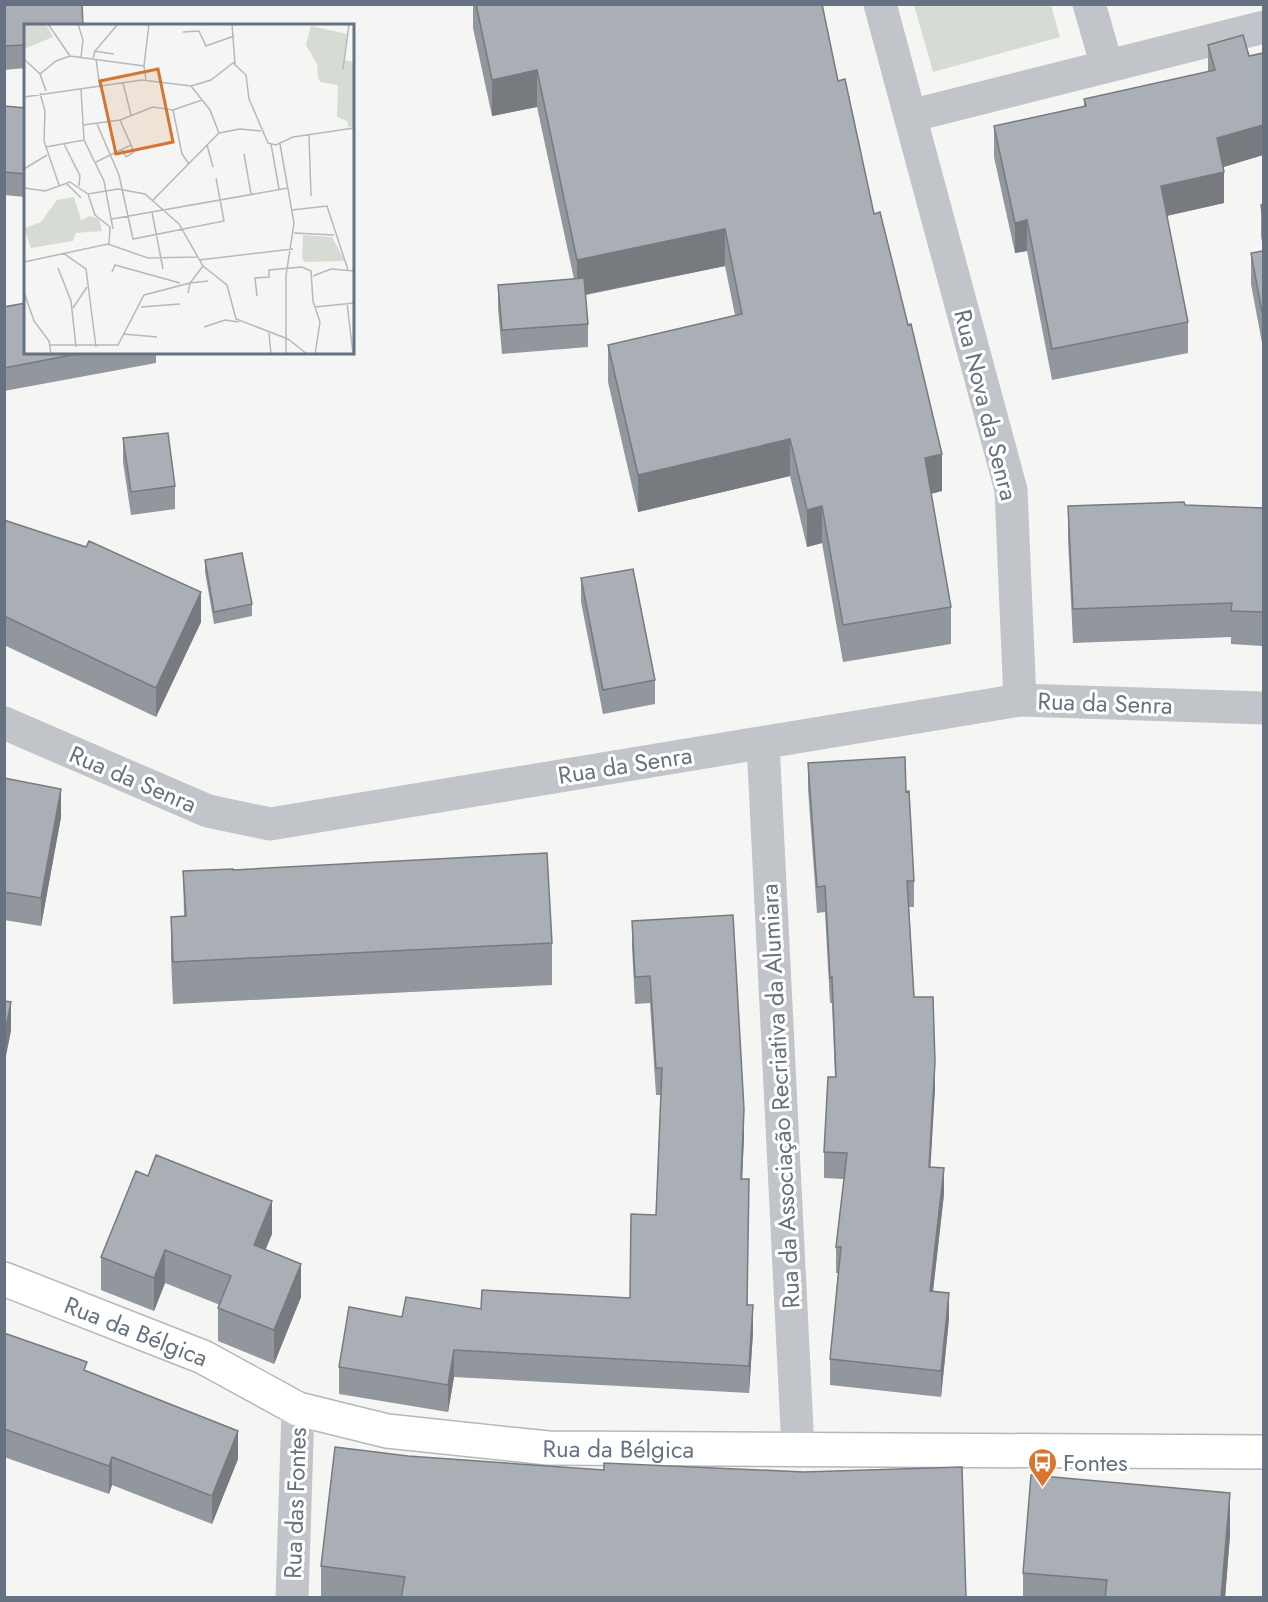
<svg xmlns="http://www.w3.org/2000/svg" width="1268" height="1602" font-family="Jost,sans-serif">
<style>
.green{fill:#d6dcd4}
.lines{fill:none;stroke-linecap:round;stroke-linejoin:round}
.secondary-casing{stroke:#b4b7bc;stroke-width:36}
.minor{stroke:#c1c4c8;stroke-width:33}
.secondary{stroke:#fff;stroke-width:33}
.wall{fill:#92969d}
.shaded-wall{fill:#777a7f}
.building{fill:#aaafb6;stroke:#777a7f;stroke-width:1.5}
.labels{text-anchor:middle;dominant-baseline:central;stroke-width:6;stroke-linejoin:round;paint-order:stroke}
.street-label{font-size:24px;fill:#667182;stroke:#fff}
.poi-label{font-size:24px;fill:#667182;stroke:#fff;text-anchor:start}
.inset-road{fill:none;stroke:#b3b9bf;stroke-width:1.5}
.view{fill:#d37533;fill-opacity:0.15;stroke:#d37533;stroke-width:3}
.inset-edge{fill:none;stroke:#667182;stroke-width:3}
</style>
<rect width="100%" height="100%" fill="#f5f6f3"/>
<path class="green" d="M914,5H1051L1060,37L933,72Z"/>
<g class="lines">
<defs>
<g id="secondary">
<path id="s1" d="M4,1279L203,1357L298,1409L387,1431L548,1448L1264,1452"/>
</g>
</defs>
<use href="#secondary" class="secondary-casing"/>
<path class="minor" d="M880,4L910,116
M1089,4L1107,66
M1020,700L1011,490L910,116L1264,27
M4,723L208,811L270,824L1020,700L1264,708
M763,743L798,1449
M292,1598L298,1409"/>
<use href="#secondary" class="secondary"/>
</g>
<path class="wall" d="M4,4L26,26V68L4,70Z
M473,4H822L838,81L874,214L942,491L931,494L951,607V644L843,662L822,543L807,547L790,476L638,512L608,382V345L735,315L725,266L586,295L588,324V347L502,354L498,308V285L574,279L537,107L492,116L473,28Z
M1208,45L1249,56L1263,53V155L1223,167L1224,203L1167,216L1188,322V353L1052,380L1027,251L1015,253L994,157V126L1084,106V99L1208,72Z
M4,106L26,108V197L4,195Z
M1263,204V249L1261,236V205Z
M1263,251V343H1262L1251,284V253Z
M4,307L26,352H156V363L4,391Z
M123,438L175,486V509L131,515L123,462Z
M1185,505L1263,508V646L1231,644V637L1073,643L1068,539V506Z
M4,520L201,622L156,717L4,645Z
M205,560L252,604V616L214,624L205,572Z
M581,578L655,680V704L603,714L581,602Z
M808,763L906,792L914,881V907H909L914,997L935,1088L930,1167L944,1194L933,1291L949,1319L941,1397L830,1385V1359L838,1273H836V1247L844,1179L824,1178V1152L835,1077L832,1003H830L825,912L817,913L808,789Z
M4,778L61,817L41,926L4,920Z
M233,870L552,943V985L173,1004L171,958V917L184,916L183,871Z
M632,921L744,1136L742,1179L748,1305L753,1332L749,1393L454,1377L448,1412L339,1394V1367L402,1317L481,1309L630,1298L656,1215L661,1095H656L650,1003L635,1004L632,948Z
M272,1234L265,1249L301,1297L274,1364L218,1341V1308L220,1305L165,1283L154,1311L101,1290V1257Z
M4,1333L87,1371L238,1459L212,1524L112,1485L109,1494L4,1457Z
M1230,1535L1225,1598H1023V1573Z
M321,1566L966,1598H321Z"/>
<path class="shaded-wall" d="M537,70V107L492,116V80Z
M1263,125V155L1217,169V138Z
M1224,172V203L1161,217V186Z
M1027,220V251L1015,253V223Z
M725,229V266L577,296V260Z
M790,439V476L638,512V475Z
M942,454V491L925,495V458Z
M822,506V543L807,547V510Z
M201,592V622L156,717V688Z
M61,789V817L41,926V898Z
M11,1002V1031L4,1066V1037Z
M935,1062V1088L929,1193V1167Z
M744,1109V1136L741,1206V1179Z
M944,1168V1194L930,1317V1291Z
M272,1201V1234L254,1278V1245Z
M165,1250V1283L154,1311V1278Z
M301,1264V1297L274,1364V1330Z
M949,1293V1319L941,1397V1371Z
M753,1305V1332L749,1393V1366Z
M454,1350V1377L448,1412V1385Z
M238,1431V1459L212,1524V1496Z
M112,1457V1485L109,1494V1466Z
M1230,1493V1535L1225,1598H1221Z"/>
<path class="building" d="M4,4H82L83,26H26V45L4,46Z
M476,4H822L838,81L845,79L874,214L880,212L908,325L911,324L942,454L925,458L951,607L843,625L822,506L807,510L790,439L638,475L608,345L742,314L725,229L577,260L537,70L492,80Z
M1243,35L1249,56L1263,53V125L1217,138L1224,172L1161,186L1188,322L1052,349L1027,220L1015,223L994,126L1086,106L1084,99L1215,70L1208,45Z
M4,106L26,108V174L4,172Z
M1263,204V218L1261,205Z
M1263,251V312H1262L1251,253Z
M584,278L588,324L502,330L498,285Z
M26,303V352H87L4,368V307Z
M168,433L175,486L131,492L123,438Z
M1184,502L1185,505L1263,508V612L1231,611L1232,603L1073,609L1068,506Z
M4,520L86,547L89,541L201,592L156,688L4,616Z
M242,553L252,604L214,612L205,560Z
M633,569L655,680L603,690L581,578Z
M905,757L906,792L909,791L914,881H907L914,997H933L935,1062L929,1167L944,1168L930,1291L949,1293L941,1371L830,1359L841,1247H836L847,1153L824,1152L828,1077H836L832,977L830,978L825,886L817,887L808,763Z
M4,778L61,789L41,898L4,892Z
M547,853L552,943L173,962L171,917L186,916L183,871L233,869V870Z
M733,915L744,1109L741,1179H749L747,1305H753L749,1366L454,1350L448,1385L339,1367L349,1307L402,1317L406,1297L481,1309L482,1290L630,1298L631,1214L656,1215L662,1068H656L650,976L635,977L632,921Z
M4,1001L11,1002L4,1037Z
M156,1155L272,1201L254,1245L301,1264L274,1330L218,1308L231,1276L165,1250L154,1278L101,1257L136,1171L148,1176Z
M4,1333L87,1362L84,1370L238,1431L212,1496L112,1457L109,1466L4,1429Z
M335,1447L408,1456L604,1470V1463L804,1472L962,1467L966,1598H401L405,1577L321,1566Z
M1031,1475L1230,1493L1221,1598H1105L1107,1580L1023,1573Z"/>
<defs>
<symbol id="bus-pin" viewBox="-11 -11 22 30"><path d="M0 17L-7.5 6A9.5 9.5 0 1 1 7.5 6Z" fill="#d9752f" stroke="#fff"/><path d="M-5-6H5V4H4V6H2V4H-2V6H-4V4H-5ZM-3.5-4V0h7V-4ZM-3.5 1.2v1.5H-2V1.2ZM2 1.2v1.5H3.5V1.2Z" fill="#fff"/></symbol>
</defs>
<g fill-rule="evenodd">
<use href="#bus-pin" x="1026" y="1446" width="33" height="45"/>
</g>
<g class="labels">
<g class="street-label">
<text transform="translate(986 405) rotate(76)">Rua Nova da Senra</text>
<text transform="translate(1105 703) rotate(2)">Rua da Senra</text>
<text transform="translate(625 765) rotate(-9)">Rua da Senra</text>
<text transform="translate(133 779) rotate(23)">Rua da Senra</text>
<text transform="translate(780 1096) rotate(-93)">Rua da Associação Recriativa da Alumiara</text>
<text stroke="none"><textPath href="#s1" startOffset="142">Rua da Bélgica</textPath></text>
<text stroke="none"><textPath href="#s1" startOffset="646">Rua da Bélgica</textPath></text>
<text transform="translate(295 1503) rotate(-88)">Rua das Fontes</text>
</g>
<g class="poi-label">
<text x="1063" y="1462">Fontes</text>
</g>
</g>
<g transform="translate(24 24)">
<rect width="330" height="330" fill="#f5f6f3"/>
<path d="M0,0H22L29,13L0,25ZM287,2L323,10L320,36L330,38V103H324L323,97L313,93L314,61L296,58L294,53L293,40L282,21ZM50,173L57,196L66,192L75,195L78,207L52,209L49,217L7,224L0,204L17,198L33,176ZM279,211L308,213L321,237L281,238L278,234Z" fill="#d6dcd4"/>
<path class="inset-road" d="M24,0L46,32M54,0L59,16L57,33M208,0L211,40M159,8L175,7L182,22L210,12M70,27L90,30M69,34L71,27L94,0M0,35L16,50L22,67M72,35L76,64M319,45L325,0M16,50L32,37L46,32L120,42M122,56L120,42L125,0M99,59L107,91M167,62L186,86L195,109M57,65L60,116L80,157L89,205M16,69L21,87L20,117L35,161M0,73L118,56L167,62L187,56L209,39L222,51L225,75L244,119L252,121L269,113L330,104M149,86L158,130L165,140M73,100L95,151L109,215L200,197L192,154M59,101L96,96L129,83L149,86L178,76M285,111L287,172M40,120L56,152L55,162M247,120L255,165M256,120L270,199L262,252V330M183,121L189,143M22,123L60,116M98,125L102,133L110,128L107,121M220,130L227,170M72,138L107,121L96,96M0,145L23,131M42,159L57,174M0,164L21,167L46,158L64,170L94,165L121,170L155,200L179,242L203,261L212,295L264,315L283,330M64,170L71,191L86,203L85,220M129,176L195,109L216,105L237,107M268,186L303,182L324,246M128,188L139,245M88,195L264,164M270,209L310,211M39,229L62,245L72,323M175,236L269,225M0,238L84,220L124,234L173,233M34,244L47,277L52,323M88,248L91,241L156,259M289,252L307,245L330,247M0,268L10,297L25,317L27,330M164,269L166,259L184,257M233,272L231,254L245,253V246L278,243L287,247L289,277L296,298L291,330M323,279L329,330M117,283L156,280M291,283L330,279M49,284L63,263M180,303L201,296L215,298M245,309L247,330M99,310L133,313M26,321H94L120,271L166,259L179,242"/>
<path class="view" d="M134,45L149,118L92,130L76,57Z"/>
<rect width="330" height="330" class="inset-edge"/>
</g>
<rect width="1268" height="1602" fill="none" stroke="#667182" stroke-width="12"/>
</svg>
